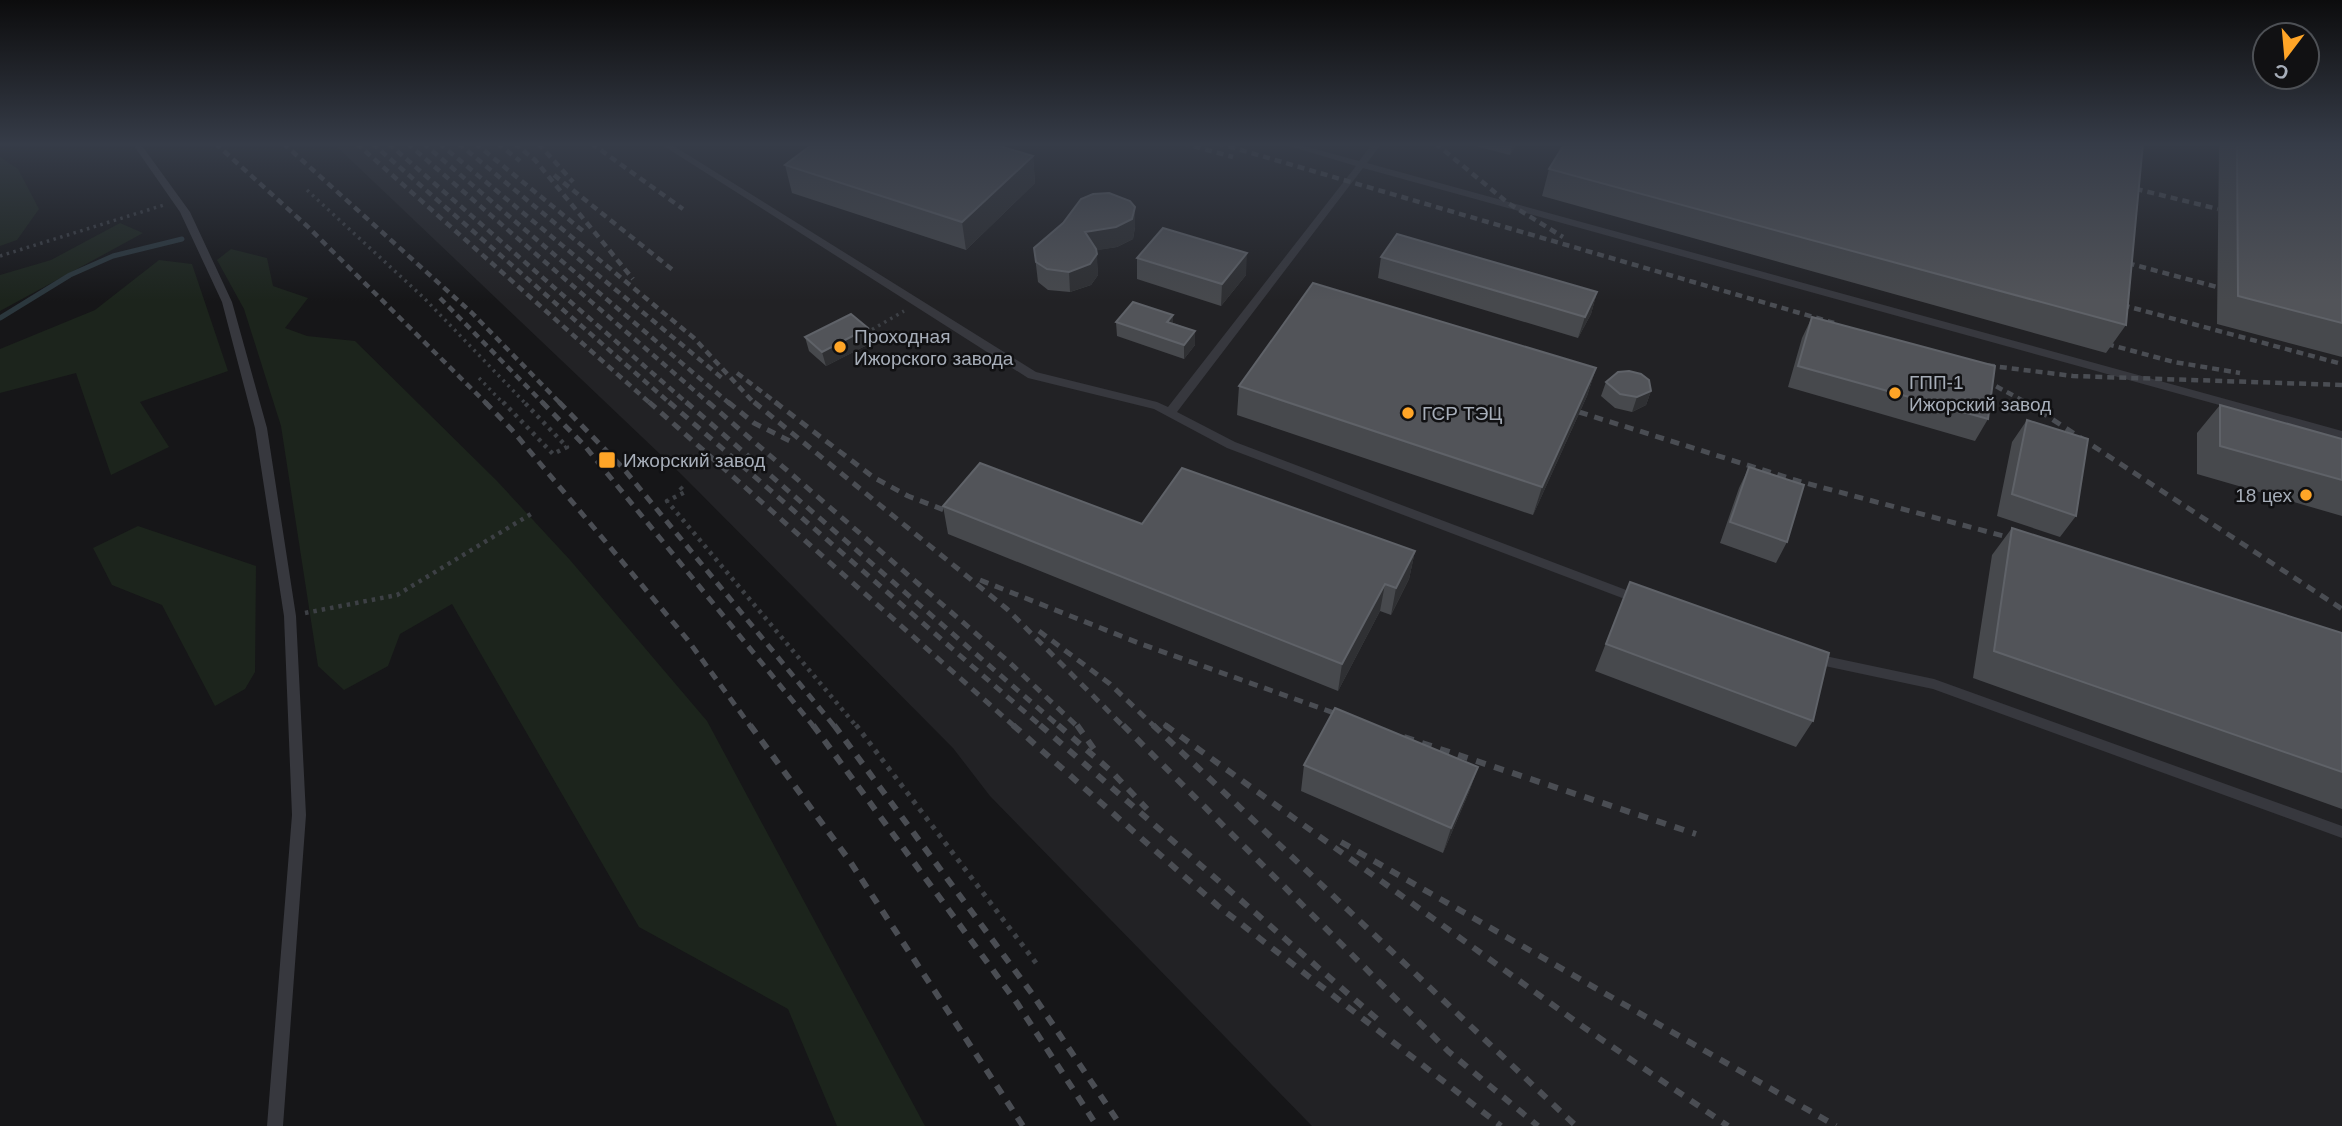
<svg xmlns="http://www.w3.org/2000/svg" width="2342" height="1126" font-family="Arial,sans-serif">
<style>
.built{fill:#222225}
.green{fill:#1c241c}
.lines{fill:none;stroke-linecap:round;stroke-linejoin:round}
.stream{stroke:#2b373d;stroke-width:5}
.path-far2{stroke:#3d4045;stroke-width:3.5;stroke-dasharray:2.5 4.5;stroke-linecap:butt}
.path-far1{stroke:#3d4045;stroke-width:4.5;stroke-dasharray:3.5 5;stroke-linecap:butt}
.path{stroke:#3d4045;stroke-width:5;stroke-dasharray:4.5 6;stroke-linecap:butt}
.lane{fill:#37383e;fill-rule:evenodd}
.rail-far2{stroke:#4a4d53;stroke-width:4.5;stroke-dasharray:7 5;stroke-linecap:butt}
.rail-far1{stroke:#4a4d53;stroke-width:5;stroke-dasharray:9 7;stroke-linecap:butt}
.rail{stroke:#4a4d53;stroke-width:6;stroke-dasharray:10 9;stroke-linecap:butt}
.wall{fill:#47494d}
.shaded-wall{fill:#2f3033}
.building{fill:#525459;stroke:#5f6268;stroke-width:2}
.poi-dot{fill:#ffa527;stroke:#111113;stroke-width:2.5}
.labels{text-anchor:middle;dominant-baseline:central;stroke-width:5;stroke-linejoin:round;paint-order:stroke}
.poi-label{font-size:19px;fill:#a7aeb9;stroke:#111113;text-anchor:start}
</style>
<rect width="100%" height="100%" fill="#161618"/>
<path class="built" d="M333,143H2342V1126H1312L990,796L953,748L682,475Z"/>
<path class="green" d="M0,157L18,169L39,209L17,240L0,246Z
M120,223L143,233L0,311V275L51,260Z
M231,249L267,258L273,286L308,298L285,328L307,336L355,341L497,481L570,560L707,721L925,1126H837L788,1009L639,927L452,604L400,634L388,666L344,690L318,666L281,426L244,309L217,260Z
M159,260L192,264L228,371L140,402L169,447L111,475L76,373L0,393V349L95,310Z
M138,526L256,566L255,672L245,689L215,706L162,605L112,585L93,548Z"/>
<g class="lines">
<path class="stream" d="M0,318L70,275L113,256L182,239"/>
<path class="path-far2" d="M307,190L423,297L526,404
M0,256L164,205
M866,333L904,311
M479,378L504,404"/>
<path class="path-far1" d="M503,402L553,454L567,447L524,402
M680,487L685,492L667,501L857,727
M305,613L397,595L531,514"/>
<path class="path" d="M856,725L1039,967"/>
<path class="lane" d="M132,143H140L190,212L232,302L267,428L296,616L306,815L283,1126H267L292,815L284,616L255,428L222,302L180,212Z
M659,143H669L1036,372L1157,402L1168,407L1356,166L1279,143H1293L1359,161L1373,143H1382L1367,163L2342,431V439L1363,168L1177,412L1235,442L1642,596L1644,599L1642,602L1638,604L1227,448L1154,409L1028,378Z
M1811,653L1934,679L2342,826V838L1933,689L1806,662L1804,658L1806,654Z"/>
<path class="rail-far2" d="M215,143L307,226L487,404
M283,143L472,313L561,404
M356,143L651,404
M372,143L671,404
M388,143L688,404
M407,143L710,404
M423,143L730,404
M439,143L722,378
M458,143L694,338L755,404
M475,143L583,231
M497,143L520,161
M514,143L535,160L633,279
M538,143L573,182
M591,143L683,209
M1182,143L1233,157
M1217,143L1834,323
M1435,143L1508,203L1563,237
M554,175L674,271
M2124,186L2218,209
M2116,260L2217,287
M440,298L544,404
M2111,302L2342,364
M2107,344L2174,362L2240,373
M1976,364L2073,376L2342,385
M737,373L778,404
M1975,375L2029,404"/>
<path class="rail-far1" d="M485,402L512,430L687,639L751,727
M542,402L584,445L814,727
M559,402L623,468L835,727
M649,402L1015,727
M669,402L1042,727
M686,402L1060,727
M708,402L1010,663L1078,727
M728,402L754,423L790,441
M754,402L1007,609L1124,727
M775,402L873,477L908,496L962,517
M2026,402L2342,609
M1579,412L1798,481L2026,542
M980,580L1141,644L1351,719
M1039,631L1110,684L1155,727
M1164,724L1168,727"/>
<path class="rail" d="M750,725L849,860L1023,1126
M813,725L1017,1003L1097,1126
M834,725L1033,995L1121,1126
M1013,725L1218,906L1501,1126
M1040,725L1377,1019
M1058,725L1111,771L1147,809
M1077,725L1094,749
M1123,725L1448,1051L1538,1126
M1153,725L1576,1126
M1165,725L1582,1026L1728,1126
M1404,737L1696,834
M1341,842L1836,1126"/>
</g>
<path class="wall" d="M1471,143H1518L1510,155L1471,145Z
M2220,143H2342V357L2217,324L2219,145Z
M1033,156L1035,183L966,250L792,193L785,165Z
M1549,169L2126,325L2106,353L1542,196Z
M1135,207V227L1133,239L1117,247L1096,250L1098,275L1091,285L1070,292L1048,290L1038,282L1034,248Z
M1381,257L1597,292L1591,314L1578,338L1378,278Z
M1137,258L1246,275L1221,306L1137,279Z
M1812,317L1988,419L1975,441L1788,387L1802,338Z
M1116,322L1173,323L1195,331V345L1184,359L1117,336Z
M805,337L871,343L826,366L809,351Z
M1596,368L1587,396L1533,515L1237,415L1239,386Z
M1606,382L1651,391L1646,405L1632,412L1615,408L1601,396Z
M2220,405L2342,439V516L2197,474V433Z
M2027,420L2076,516L2060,537L1997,516L2012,442Z
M1749,467L1787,542L1776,563L1720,543L1739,488Z
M943,506L1142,524L1415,551L1409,579L1391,615L1380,611L1338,691L948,534Z
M2012,528L2342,633V809L1973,678L1992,555Z
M1630,582L1813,721L1796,747L1595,671Z
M1304,765L1478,767L1469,792L1443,853L1301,791Z"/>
<path class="shaded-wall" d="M1513,143H1518L1510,155Z
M1033,156L1035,183L966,250L962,222Z
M1135,207V227L1133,239L1117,247L1087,252L1085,232Z
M1247,253L1246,275L1221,306L1222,284Z
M1097,254L1098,275L1091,285L1070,292L1069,272Z
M1597,292L1591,314L1578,338L1585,317Z
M1173,315V329L1167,322Z
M868,328L871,343L826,366L822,352Z
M1195,331V345L1184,359V345Z
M1596,368L1587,396L1533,515L1542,487Z
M1651,391L1646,405L1632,412L1637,397Z
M1415,551L1409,579L1391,615L1396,588Z
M1385,584L1380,611L1338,691L1342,664Z
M1478,767L1469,792L1443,853L1451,828Z"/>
<path class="building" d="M814,143H990L1033,156L962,222L785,165Z
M1565,143H2143L2126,325L1549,169Z
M2237,143H2342V323L2238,296Z
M1109,193L1130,201L1135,207L1132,219L1116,227L1085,232L1096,249L1097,254L1090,264L1069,272L1047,269L1036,262L1034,248L1063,223L1081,199L1093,194Z
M1163,228L1247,253L1222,284L1137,258Z
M1397,234L1597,292L1585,317L1381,257Z
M1313,283L1596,368L1542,487L1239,386Z
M1133,302L1173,315L1167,322L1195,331L1184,345L1116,322Z
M851,314L868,328L822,352L805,337Z
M1812,317L1995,366L1988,419L1798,366Z
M1629,371L1641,374L1649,380L1651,391L1637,397L1620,394L1606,382L1618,372Z
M2220,405L2342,439V480L2220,446Z
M2027,420L2088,439L2076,516L2012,494Z
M980,463L1142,524L1182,468L1415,551L1396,588L1385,584L1342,664L943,506Z
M1749,467L1804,485L1787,542L1730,522Z
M2012,528L2342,633V772L1994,651Z
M1630,582L1829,653L1813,721L1606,644Z
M1335,708L1478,767L1451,828L1304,765Z"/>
<linearGradient id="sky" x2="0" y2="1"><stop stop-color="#0c0c0d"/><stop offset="0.48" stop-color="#363c48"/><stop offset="1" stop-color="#363c48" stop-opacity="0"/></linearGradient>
<rect width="2342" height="301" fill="url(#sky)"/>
<g class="poi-dot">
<circle cx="840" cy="347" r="7"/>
<circle cx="1895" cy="393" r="7"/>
<circle cx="1408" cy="413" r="7"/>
<rect x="598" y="451" width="18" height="18" rx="3.5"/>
<circle cx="2306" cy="495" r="7"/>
</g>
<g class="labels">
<g class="poi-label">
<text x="854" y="336">Проходная<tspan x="854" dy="22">Ижорского завода</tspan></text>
<text x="1909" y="382">ГПП-1<tspan x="1909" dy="22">Ижорский завод</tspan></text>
<text x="1422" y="413">ГСР ТЭЦ</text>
<text x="623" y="460">Ижорский завод</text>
<text x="2292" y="495" text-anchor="end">18 цех</text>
</g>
</g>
<g transform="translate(2286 56) rotate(196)"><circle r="33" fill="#111113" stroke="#4d5055" stroke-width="2"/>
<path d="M0-5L12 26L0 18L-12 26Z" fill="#ffa527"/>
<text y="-10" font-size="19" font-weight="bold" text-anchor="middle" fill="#a7aeb9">С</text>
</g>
</svg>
